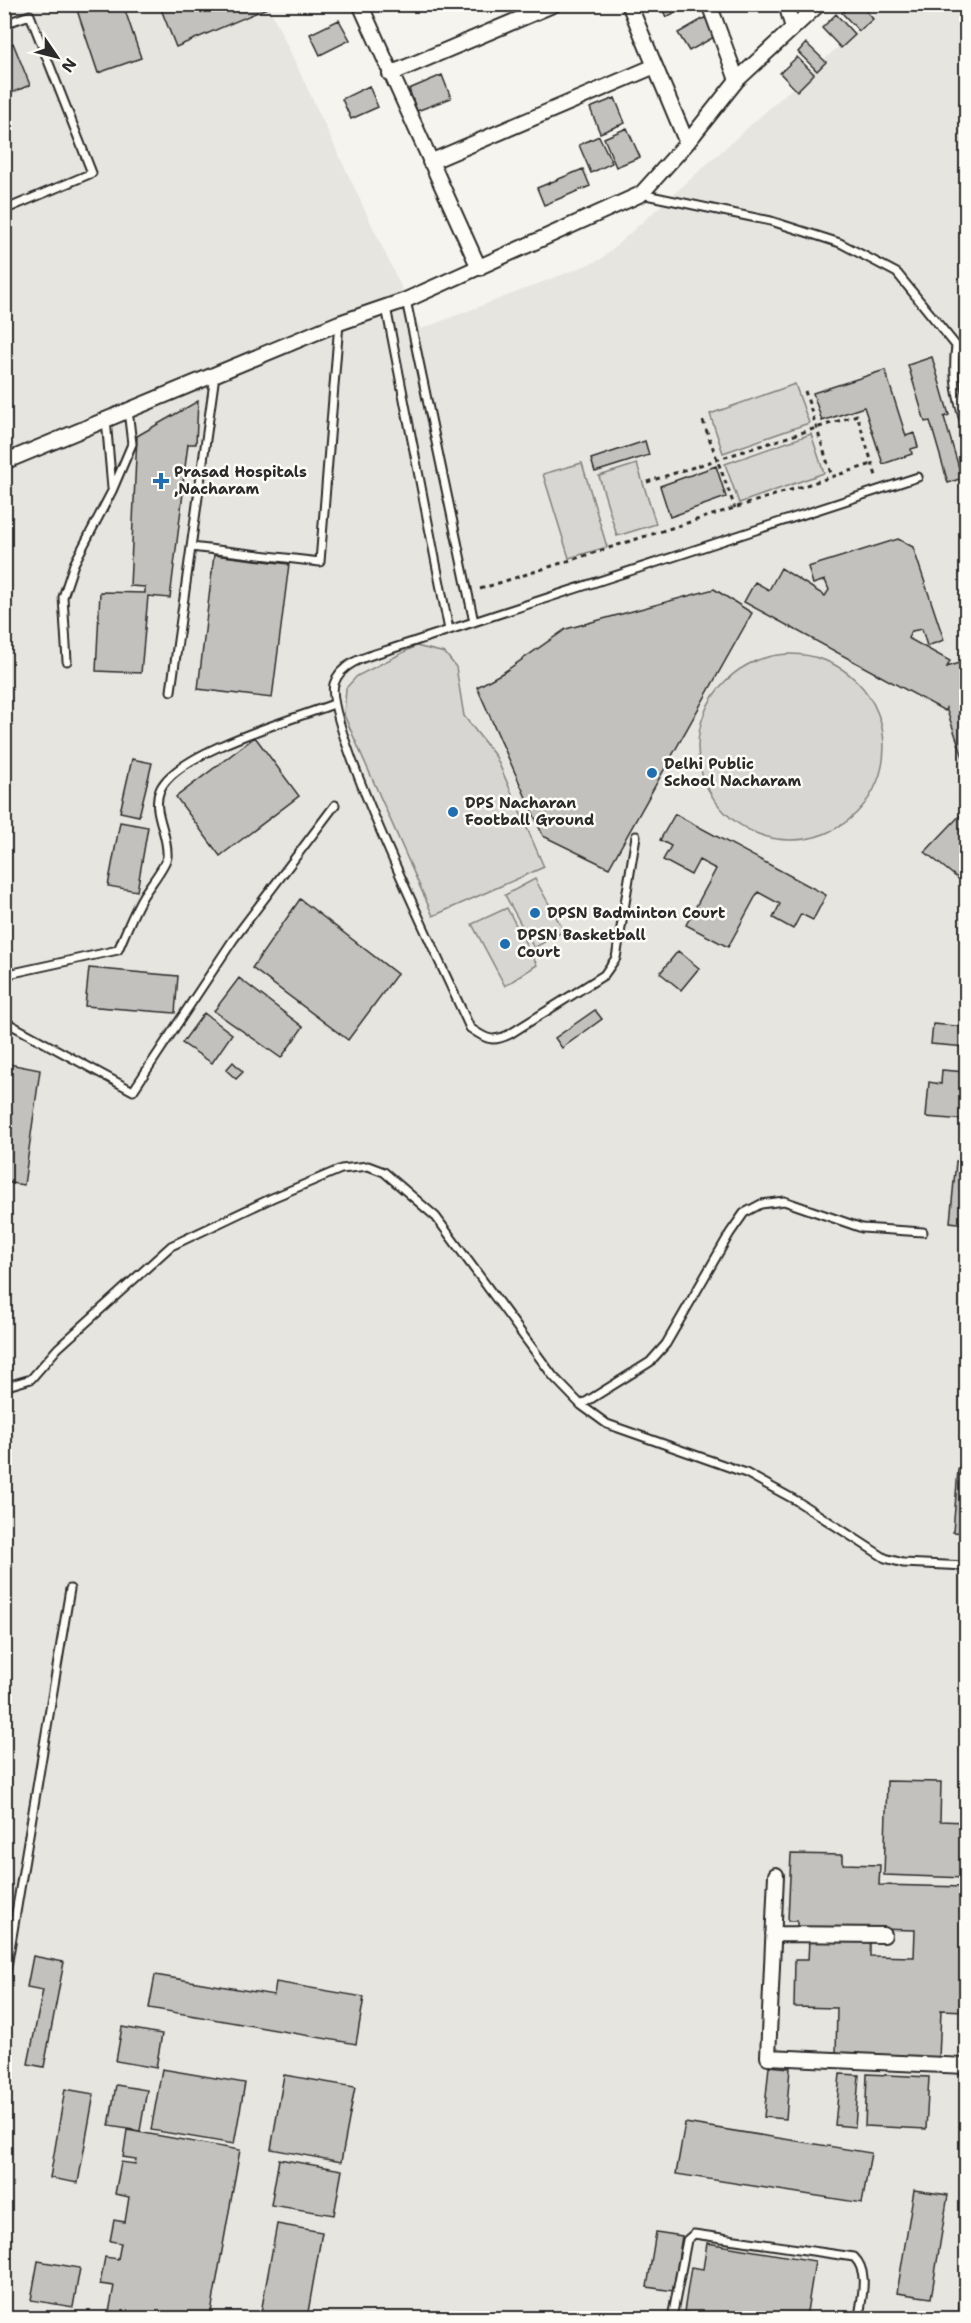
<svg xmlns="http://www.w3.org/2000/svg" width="971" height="2323" font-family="'Shantell Sans',sans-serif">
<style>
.built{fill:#e6e5e0}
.green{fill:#d7d6d2;stroke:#81807e;stroke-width:1.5}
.building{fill:#c2c1be;stroke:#2b2b2b;stroke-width:1.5}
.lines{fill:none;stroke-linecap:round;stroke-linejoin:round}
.lane-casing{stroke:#2b2b2b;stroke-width:11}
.street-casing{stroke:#2b2b2b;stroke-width:18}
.path{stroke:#2b2b2b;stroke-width:3;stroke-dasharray:4.5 4.5;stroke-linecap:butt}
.lane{stroke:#fdfcf7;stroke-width:7}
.street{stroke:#fdfcf7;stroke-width:14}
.poi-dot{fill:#1f6fb2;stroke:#fdfcf7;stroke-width:2}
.labels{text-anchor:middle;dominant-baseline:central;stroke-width:5;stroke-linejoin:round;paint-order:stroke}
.poi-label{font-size:15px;font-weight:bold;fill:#2b2b2b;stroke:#fdfcf7;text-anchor:start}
</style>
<rect width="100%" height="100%" fill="#f5f4ef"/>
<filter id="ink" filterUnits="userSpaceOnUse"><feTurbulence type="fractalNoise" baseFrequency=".0167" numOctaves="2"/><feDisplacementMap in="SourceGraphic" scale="12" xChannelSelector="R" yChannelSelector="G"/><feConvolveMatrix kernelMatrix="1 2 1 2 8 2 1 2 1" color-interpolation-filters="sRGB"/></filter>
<g filter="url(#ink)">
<path class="built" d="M5,5H268L421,329L600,260L885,5H966V2318H5Z"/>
<path class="green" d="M795,384L809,423L723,453L710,414Z
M811,434L824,473L739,503L725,464Z
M582,463L607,547L569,558L543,474Z
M637,464L656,524L617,536L599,476Z
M416,646L445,653L456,667L464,716L496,757L544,867L433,916L344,715L346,688L357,676Z
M698 747a93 93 0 1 1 186 0a93 93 0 1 1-186 0Z
M535,879L564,931L534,948L505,895Z
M507,908L537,965L505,986L472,924Z"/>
<path class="building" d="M75,4H123L141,58L98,73Z
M159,4H274V5L176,47Z
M660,4H693L666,17Z
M851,4H860L873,19L859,31L842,13Z
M836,14L855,35L841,48L822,28Z
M706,17L716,36L689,51L678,33Z
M339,20L350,40L320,55L310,34Z
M13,43L30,85L4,96V47Z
M806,43L826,62L817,71L798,52Z
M797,57L814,74L797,91L780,73Z
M442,75L451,98L417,111L409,89Z
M369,86L378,107L351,119L342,99Z
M615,98L625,123L600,133L590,108Z
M627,128L640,157L616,167L604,138Z
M599,136L612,163L591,173L579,145Z
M583,169L590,186L544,205L537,188Z
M932,357L949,415L944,417L962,478L948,483L930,421L925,422L908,365Z
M885,370L906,436L914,433L918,447L911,449L912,454L883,464L864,407L822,421L813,393Z
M966,382V403L960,384Z
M198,401L196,444H188L183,483H190V493H183L170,598L148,596L141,673L96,671L100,592L145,593V587L130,586L137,436Z
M645,441L649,455L595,472L591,459Z
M716,466L726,497L670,517L660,486Z
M898,539L913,547L944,640L927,646L922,629L912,631L908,638L950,661L947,667L965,661L966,665V759L964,760L946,708L945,711L744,602L755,582L769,590L781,568L825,596L829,590L825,580L813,584L808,567Z
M214,555L289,564L272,698L198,689Z
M714,589L752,613L609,868L543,836L477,687L504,672L566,629Z
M255,737L299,796L220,856L176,797Z
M132,759L152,763L139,816L120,812Z
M966,809V885L925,852Z
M675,814L826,895L813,920L801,914L793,929L773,918L780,904L758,892L728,947L686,925L716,869L699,860L691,875L663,860L671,846L660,840Z
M120,822L148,827L137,891L108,886Z
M300,899L397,974L348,1040L252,968Z
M678,951L699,968L681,990L660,973Z
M89,968L178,976L175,1013L85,1006Z
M239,978L303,1027L281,1058L214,1011Z
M595,1010L602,1019L562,1048L555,1038Z
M204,1013L232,1034L212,1063L182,1043Z
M933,1024L966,1027V1047L931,1044Z
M233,1062L243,1072L236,1079L226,1070Z
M4,1063L40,1070L24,1185L4,1182Z
M942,1070L966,1072L964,1120L926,1117L929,1082L941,1084Z
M956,1161L966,1162V1224L950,1222Z
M958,1470H966V1533L953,1532Z
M965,1772H966V1795H962Z
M887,1781L941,1782L940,1821L966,1822V1878L884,1875Z
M791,1854L843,1855V1864L880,1865L879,1885L966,1887V2011L941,2010L939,2059L836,2056L837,2008L794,2007L795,1960H808L809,1940L870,1942V1956L914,1957L915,1930L797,1927V1921H788Z
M33,1956L64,1962L44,2067L28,2064L43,1990L27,1987Z
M155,1975L274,1995L276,1982L364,1997L356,2044L149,2008Z
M122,2027L162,2034L156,2068L116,2061Z
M769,2066L790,2068L786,2119L764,2117Z
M162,2069L245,2083L234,2144L151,2130Z
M840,2074L859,2075L855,2127L835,2125Z
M867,2074L929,2077L926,2129L865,2126Z
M284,2075L355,2087L341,2162L271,2149Z
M116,2085L147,2090L140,2131L109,2126Z
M65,2089L94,2094L78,2183L50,2178Z
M685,2123L871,2153L862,2203L676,2174Z
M127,2130L240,2150L210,2318H149L109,2312L114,2286L100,2284L105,2257L118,2259L121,2243L110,2241L114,2220L125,2222L129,2197L115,2194L121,2162L135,2164L136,2159L123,2157Z
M279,2159L342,2170L334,2215L271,2205Z
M914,2190L948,2195L931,2298L897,2293Z
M277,2224L322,2232L307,2318H260Z
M656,2232L682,2236L673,2291L647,2287Z
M707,2243L815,2261L806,2318H695V2314L684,2312L691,2267L703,2269Z
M38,2261L80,2268L73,2307L31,2300Z"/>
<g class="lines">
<defs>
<path id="lane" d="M4,24L30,15L92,173L4,210
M641,194L771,221L840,243L897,273L966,358
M406,300L474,622
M386,307L449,630
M956,346C952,376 957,398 966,427
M106,419L112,488
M191,547L320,562L339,323
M67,661L63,597L74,564L112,491L132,444L128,410
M171,691L215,375
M636,836L616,958L604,975L510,1034C492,1043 486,1039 470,1028C447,976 323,723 334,684C341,660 374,655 394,648L918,477
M4,975L118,950C126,932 133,913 143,896C149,886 165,867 167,857C169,833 151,811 160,790C176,752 294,719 334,704
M4,1021L133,1091L233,940L335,805
M4,1387L31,1379L58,1348L171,1246L272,1198L341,1169L368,1166L384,1172L436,1217L553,1376L581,1405L607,1424L746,1473L797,1501L885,1558L903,1563L966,1566
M581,1405L650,1362L666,1344L730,1233L744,1213L761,1204L784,1201L862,1228L923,1232
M4,1985L70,1589
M672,2318L687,2240L694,2234L854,2257C870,2273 861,2298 859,2318
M963,2318L966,2270"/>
<path id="street" d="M360,4L479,268
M629,4L687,143
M709,4L737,80
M786,4L793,28
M390,74L555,4
M430,162L655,66
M4,462L339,323L406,300L641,194L687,143L737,80L819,4
M776,1875L768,2057L966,2066
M773,1934L884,1935"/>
</defs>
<use href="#lane" class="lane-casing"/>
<use href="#street" class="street-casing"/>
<path class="path" d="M805,391L832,477
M703,421L735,508
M647,482L857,415L877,479
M480,589L872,464"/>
<use href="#lane" class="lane"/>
<use href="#street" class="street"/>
</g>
</g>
<g class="poi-dot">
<path d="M158 472h6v6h6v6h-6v6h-6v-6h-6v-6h6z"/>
<circle cx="652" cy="773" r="6"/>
<circle cx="453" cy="812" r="6"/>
<circle cx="535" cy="913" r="6"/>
<circle cx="505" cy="944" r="6"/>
</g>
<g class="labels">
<g class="poi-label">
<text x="174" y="472">Prasad Hospitals<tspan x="174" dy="17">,Nacharam</tspan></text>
<text x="664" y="764">Delhi Public<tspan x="664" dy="17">School Nacharam</tspan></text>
<text x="465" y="803">DPS Nacharan<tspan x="465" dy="17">Football Ground</tspan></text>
<text x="547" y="913">DPSN Badminton Court</text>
<text x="517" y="935">DPSN Basketball<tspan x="517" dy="17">Court</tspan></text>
</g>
</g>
<rect width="971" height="2323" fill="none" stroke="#fdfcf7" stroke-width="24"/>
<rect x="12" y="12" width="947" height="2299" fill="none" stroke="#2b2b2b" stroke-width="2" filter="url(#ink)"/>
<g transform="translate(57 57) rotate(125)" stroke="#fdfcf7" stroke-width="4.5" paint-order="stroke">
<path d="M0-4.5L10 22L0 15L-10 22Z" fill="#2b2b2b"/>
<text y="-9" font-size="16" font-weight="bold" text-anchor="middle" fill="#2b2b2b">N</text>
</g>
</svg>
